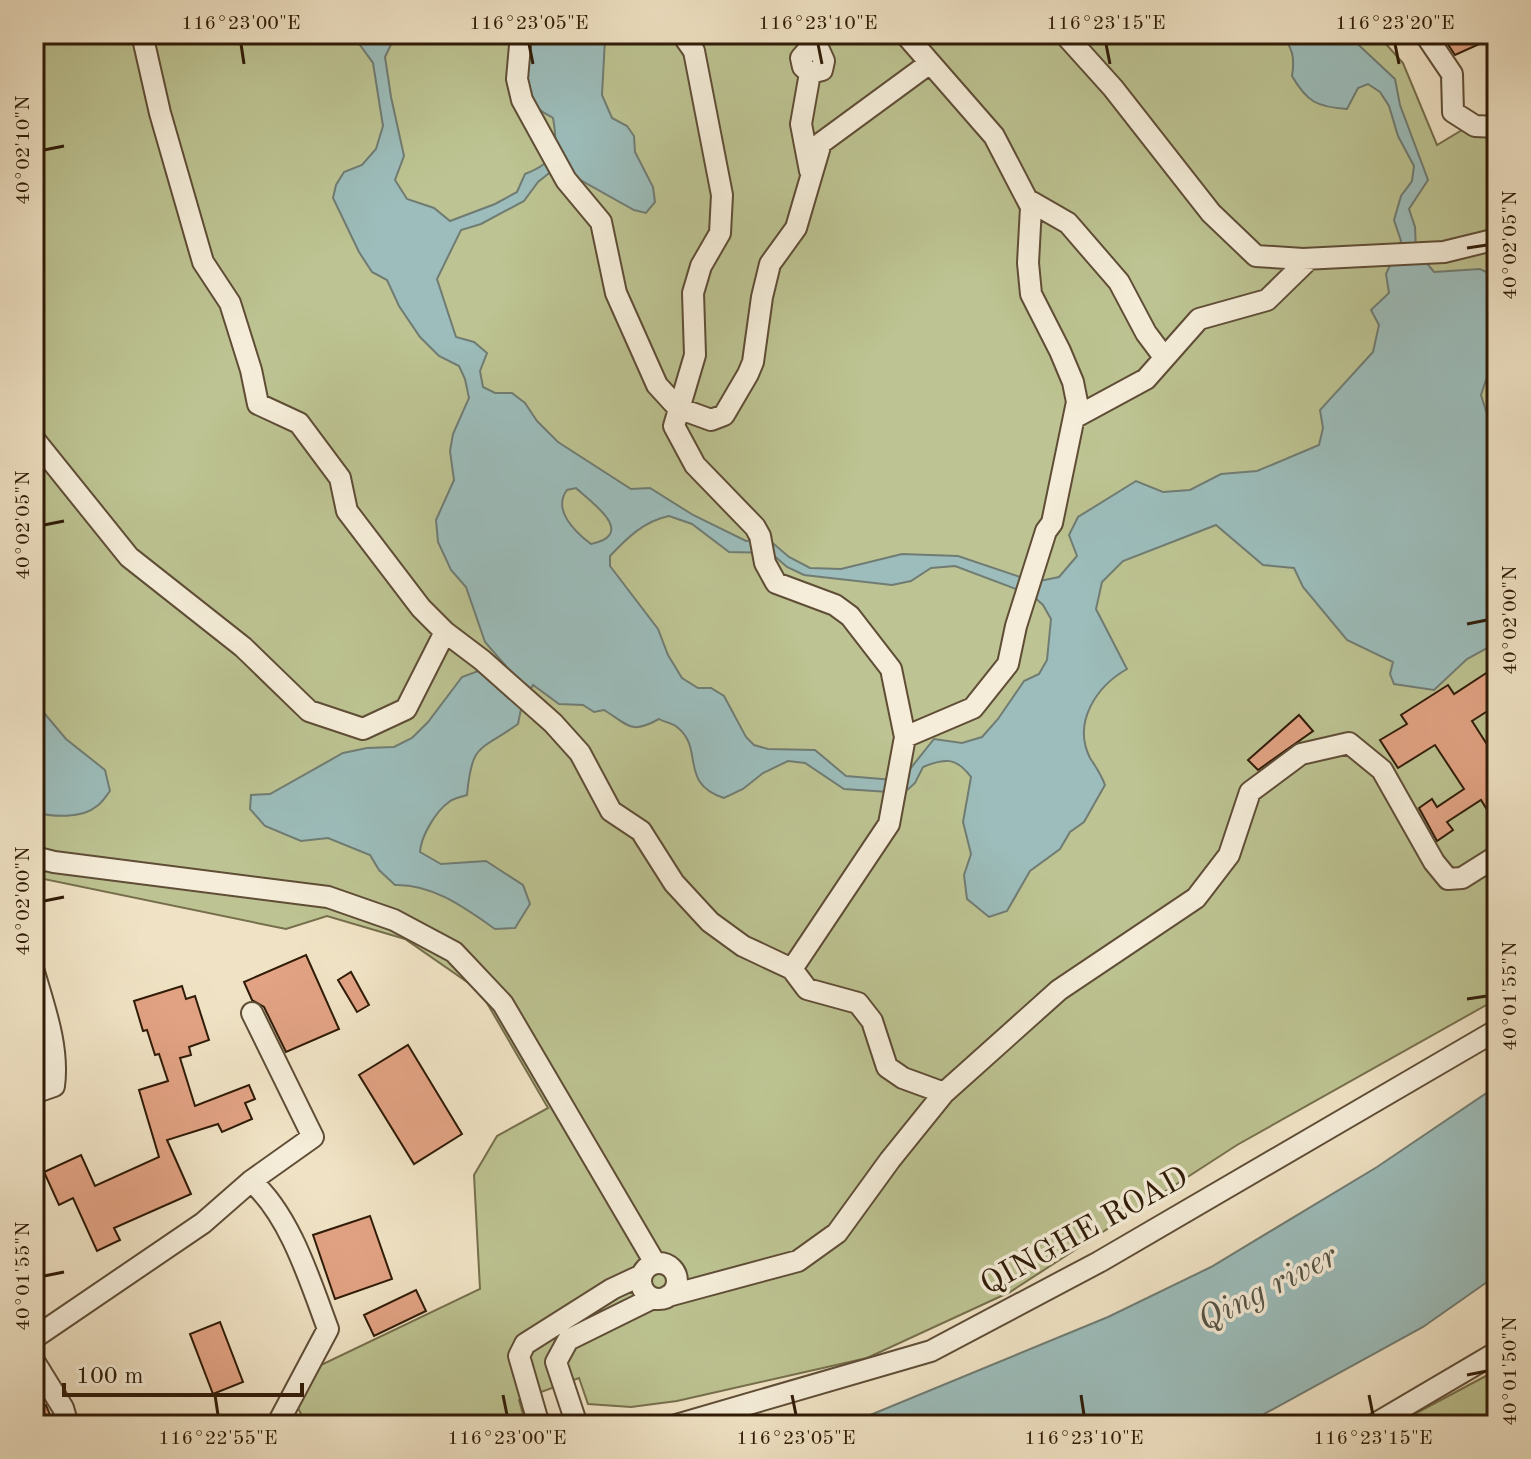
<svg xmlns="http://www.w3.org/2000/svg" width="1531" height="1459" font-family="'Old Standard TT',serif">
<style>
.green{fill:#bdc392;stroke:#766f4c;stroke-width:2}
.water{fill:#9cbdbb;stroke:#707c73;stroke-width:2;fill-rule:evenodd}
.building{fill:#e2a384;stroke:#2f1b07;stroke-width:2}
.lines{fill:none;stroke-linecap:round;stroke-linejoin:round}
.minor-casing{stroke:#5f4d36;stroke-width:24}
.minor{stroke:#f5edd9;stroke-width:20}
.ticks{fill:none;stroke:#2f1b07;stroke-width:3}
.labels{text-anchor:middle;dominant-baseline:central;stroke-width:7;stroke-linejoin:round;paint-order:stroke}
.street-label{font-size:32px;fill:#2f1b07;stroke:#f5edd9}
.water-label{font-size:34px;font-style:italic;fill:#555446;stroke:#f5edd9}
.neatline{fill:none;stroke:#2f1b07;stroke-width:3}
.ticks-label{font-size:20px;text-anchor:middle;fill:#2f1b07}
</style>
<rect width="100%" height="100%" fill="#f0e3c5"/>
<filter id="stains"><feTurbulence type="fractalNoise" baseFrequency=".0025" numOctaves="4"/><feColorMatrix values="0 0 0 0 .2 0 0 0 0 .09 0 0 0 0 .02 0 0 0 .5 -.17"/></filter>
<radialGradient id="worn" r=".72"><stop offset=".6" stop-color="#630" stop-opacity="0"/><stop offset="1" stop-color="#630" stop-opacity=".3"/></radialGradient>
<path class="green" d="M34,34H1377L1403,63L1437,145L1497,109V999L1237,1145L1010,1292L867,1358L677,1401L631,1407L588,1404L579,1378L519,1400L525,1421L511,1425H307L291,1395L298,1376L480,1289L474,1175L497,1136L548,1108L480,991L405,939L327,916L286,929L34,877Z
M1497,1370V1425H1394Z"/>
<path class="water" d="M352,34H396L385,57L391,97L404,156L395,180L407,199L434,208L450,221L495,204L517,192L525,174C556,162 559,151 553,118C548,115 540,111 536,107C520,88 530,56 528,34H600L605,39L602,95L612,118L627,126L634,136L635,152L653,187L655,202L646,213L634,210L557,167L538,182L524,201L481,224L461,230L437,279L456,337L474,342L487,353L480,371L483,387L495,393H512L525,403L537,421L558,442L631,489L650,488L693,515L746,541L768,539L789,557L810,568L841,569L902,554L958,556L1035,582L1059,577L1077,556L1069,535L1078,517L1136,481L1163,492L1190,490L1221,474L1257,471L1319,445L1323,428L1320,410L1373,352L1379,325L1371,310L1389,293L1386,274L1401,241L1394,220L1401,196L1412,181L1414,166L1398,136L1389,106L1380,92L1368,84L1358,88L1347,109C1317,107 1307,102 1292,76C1295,58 1293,46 1279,34H1347L1395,79L1400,105L1428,180L1409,209L1415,227L1416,250L1434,272L1480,269L1497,277V366L1489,371L1481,395L1497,446V639L1491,646L1467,659L1434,690L1394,684L1390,674L1393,662L1347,640L1303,587L1294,568L1263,565L1216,525L1123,561L1102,582L1096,609L1127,669C1097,686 1072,722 1090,758C1096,767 1101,774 1105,785L1084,822L1070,832L1060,849L1030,871L1007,911L989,917L967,899L964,875L971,854L963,822L971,777C956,757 945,758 923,767L915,783L904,793L844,789L805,763L788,761L763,773L743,789L724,798C678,783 705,749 677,727C672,723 664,722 659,719C630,735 629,725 604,710L594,712L583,705L559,704L533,685L522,704L518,724C479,752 472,742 467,795C462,797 453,798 449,802C436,811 421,836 420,852L441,864L486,861L523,885L530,904L515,928L495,929C465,908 433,884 395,885L379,870L370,855L328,838L301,841L265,826L250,809L251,795L270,794L343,753L367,748L394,747L412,738L428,722L462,677L478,671L495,681L506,666L485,642L466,587L451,570L438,542L436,520L454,480L450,451L453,434L469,398L465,379L459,366L439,356L420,337L399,306L387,280L372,272L359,252L333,198L336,185L344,172L362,165L376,149L383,126L373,63ZM576,488C591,502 638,534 591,544C575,532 552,510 567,490ZM669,516L692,524L729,552L771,553L787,567L804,575L892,585L911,581L931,568L955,566L1032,595L1043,605L1051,619L1047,660L1039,674L1024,681L998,719L982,737L962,743L934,739L910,769L894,780L846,776L815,750L768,749L754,745L746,737L724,696L711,688H698L682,678L668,655L658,629L610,566V556C627,538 644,521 669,516Z
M34,701L66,739L105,770L110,791C106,796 102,803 97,806C82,819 52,817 34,812Z
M1497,1086V1275L1423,1327L1244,1425H846L1108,1317L1211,1267L1377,1167Z"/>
<path class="building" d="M1441,34H1497V36L1455,55Z
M1497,666V705L1472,721L1497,760V826L1481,800L1447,822L1453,830L1437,841L1419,808L1432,799L1437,807L1464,789L1435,745L1398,768L1380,740L1407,724L1401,715L1448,685L1454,694Z
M1299,715L1313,731L1258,770L1248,760Z
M306,955L339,1029L286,1052L264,1007L252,1000L244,982Z
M351,972L369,1005L357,1012L338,980Z
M182,986L186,999L195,996L209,1040L189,1047L191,1055L180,1058L195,1106L249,1085L255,1099L245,1103L252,1119L222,1132L218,1124L167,1140L191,1194L114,1228L120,1240L97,1251L73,1198L59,1205L44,1172L81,1155L95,1186L159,1157L139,1090L168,1081L159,1054L155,1055L147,1030L143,1031L134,1001Z
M408,1045L462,1134L414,1164L359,1075Z
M370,1216L392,1279L335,1299L313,1235Z
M416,1290L426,1311L374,1336L364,1315Z
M220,1322L243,1382L213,1394L190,1334Z
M46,1405L54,1425H34V1410Z"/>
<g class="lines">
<defs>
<path id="minor" d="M142,34L160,113L203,262L230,303L251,370L258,404L299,423L340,478L347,511L421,608L445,632L482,660L553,723L580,753L611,811L641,831L674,883L710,922L743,946L792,969L807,989L858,1003L872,1021L887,1067L903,1078L944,1093
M521,34L517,79L522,100L566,180L601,222L616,293L657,385L678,408L711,420L724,415L748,374L753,362L762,297L770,264L796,228L821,143L930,63
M682,34L694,51L722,195L720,233L701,266L693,293L695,355L674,426L695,465L755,527L760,536L765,563L776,583L835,605L850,616L891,669L905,737L889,824L792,969
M1067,34L1068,38L1113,88L1211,213L1256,256L1303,259L1444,252L1497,239
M1425,34L1452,74L1453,112L1475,126L1497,127
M810,171L801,124L810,73L803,67L801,58L809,49L819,50L824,61L822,70L810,73
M1028,200L1068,223L1119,282L1146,333L1164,357
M1074,418L1146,379L1199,319L1267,300L1309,259
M34,439L129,557L243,647L309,711L363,729L406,709L445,632
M905,737L973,708L1008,664L1016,626L1046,531L1052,523L1077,402L1073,382L1060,351L1031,294L1028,263L1031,207L994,136L905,34
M34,857L54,862L328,897L394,920L454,952L503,1004L655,1263
M34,972C45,1009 59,1048 54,1086L34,1093
M251,1181C290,1215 310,1281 328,1329L277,1425
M641 1281a18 18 0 1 1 36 0a18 18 0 1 1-36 0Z
M668,1296L798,1261L837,1233L890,1160L944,1093L1059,990L1196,898L1229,855L1250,792L1301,754L1349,743L1382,770L1434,862L1448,879L1462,878L1497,856
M34,1338L203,1223L251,1181L313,1137L252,1013
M34,1361L63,1408L68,1425
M539,1425L519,1356L525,1344L612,1289L642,1275
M577,1425L556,1362L568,1340L653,1298
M676,1425L931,1351L1099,1262L1497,1030
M1373,1425L1497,1352"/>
</defs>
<use href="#minor" class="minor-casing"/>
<use href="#minor" class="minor"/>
</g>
<path class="ticks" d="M241,44L244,64M529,44L533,64M818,44L822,64M1106,44L1110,64M1395,44L1399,64M44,150L64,146M1467,248L1487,245M44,525L64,521M1467,624L1487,620M44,901L64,897M1467,999L1487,996M44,1276L64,1272M1467,1375L1487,1371M215,1395L218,1415M503,1395L507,1415M792,1395L796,1415M1081,1395L1084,1415M1369,1395L1373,1415"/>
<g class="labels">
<g class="street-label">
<text transform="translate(1085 1232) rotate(-29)">QINGHE ROAD</text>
</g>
<g class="water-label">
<text transform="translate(1268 1289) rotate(-27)">Qing river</text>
</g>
</g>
<rect width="1531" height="1459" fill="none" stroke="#f0e3c5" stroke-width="88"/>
<path d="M64 1383v12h238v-12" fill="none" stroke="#2f1b07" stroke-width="4"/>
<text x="76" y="1383" font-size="24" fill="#2f1b07" stroke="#f5edd9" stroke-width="6" paint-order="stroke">100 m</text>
<rect x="44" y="44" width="1443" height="1371" class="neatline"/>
<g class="ticks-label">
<text x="241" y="29">116°23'00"E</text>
<text x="529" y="29">116°23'05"E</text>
<text x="818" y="29">116°23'10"E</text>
<text x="1106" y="29">116°23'15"E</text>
<text x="1395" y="29">116°23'20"E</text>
<text transform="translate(22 150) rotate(-90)" y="7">40°02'10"N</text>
<text transform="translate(1509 245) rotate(-90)" y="7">40°02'05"N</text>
<text transform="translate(22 525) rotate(-90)" y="7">40°02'05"N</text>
<text transform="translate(1509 620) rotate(-90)" y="7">40°02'00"N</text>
<text transform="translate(22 901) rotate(-90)" y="7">40°02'00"N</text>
<text transform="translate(1509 996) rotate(-90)" y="7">40°01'55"N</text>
<text transform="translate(22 1276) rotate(-90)" y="7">40°01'55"N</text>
<text transform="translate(1509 1371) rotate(-90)" y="7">40°01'50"N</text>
<text x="218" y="1444">116°22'55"E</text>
<text x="507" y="1444">116°23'00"E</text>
<text x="796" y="1444">116°23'05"E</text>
<text x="1084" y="1444">116°23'10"E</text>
<text x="1373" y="1444">116°23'15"E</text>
</g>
<rect width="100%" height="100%" filter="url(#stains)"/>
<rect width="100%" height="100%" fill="url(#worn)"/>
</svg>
